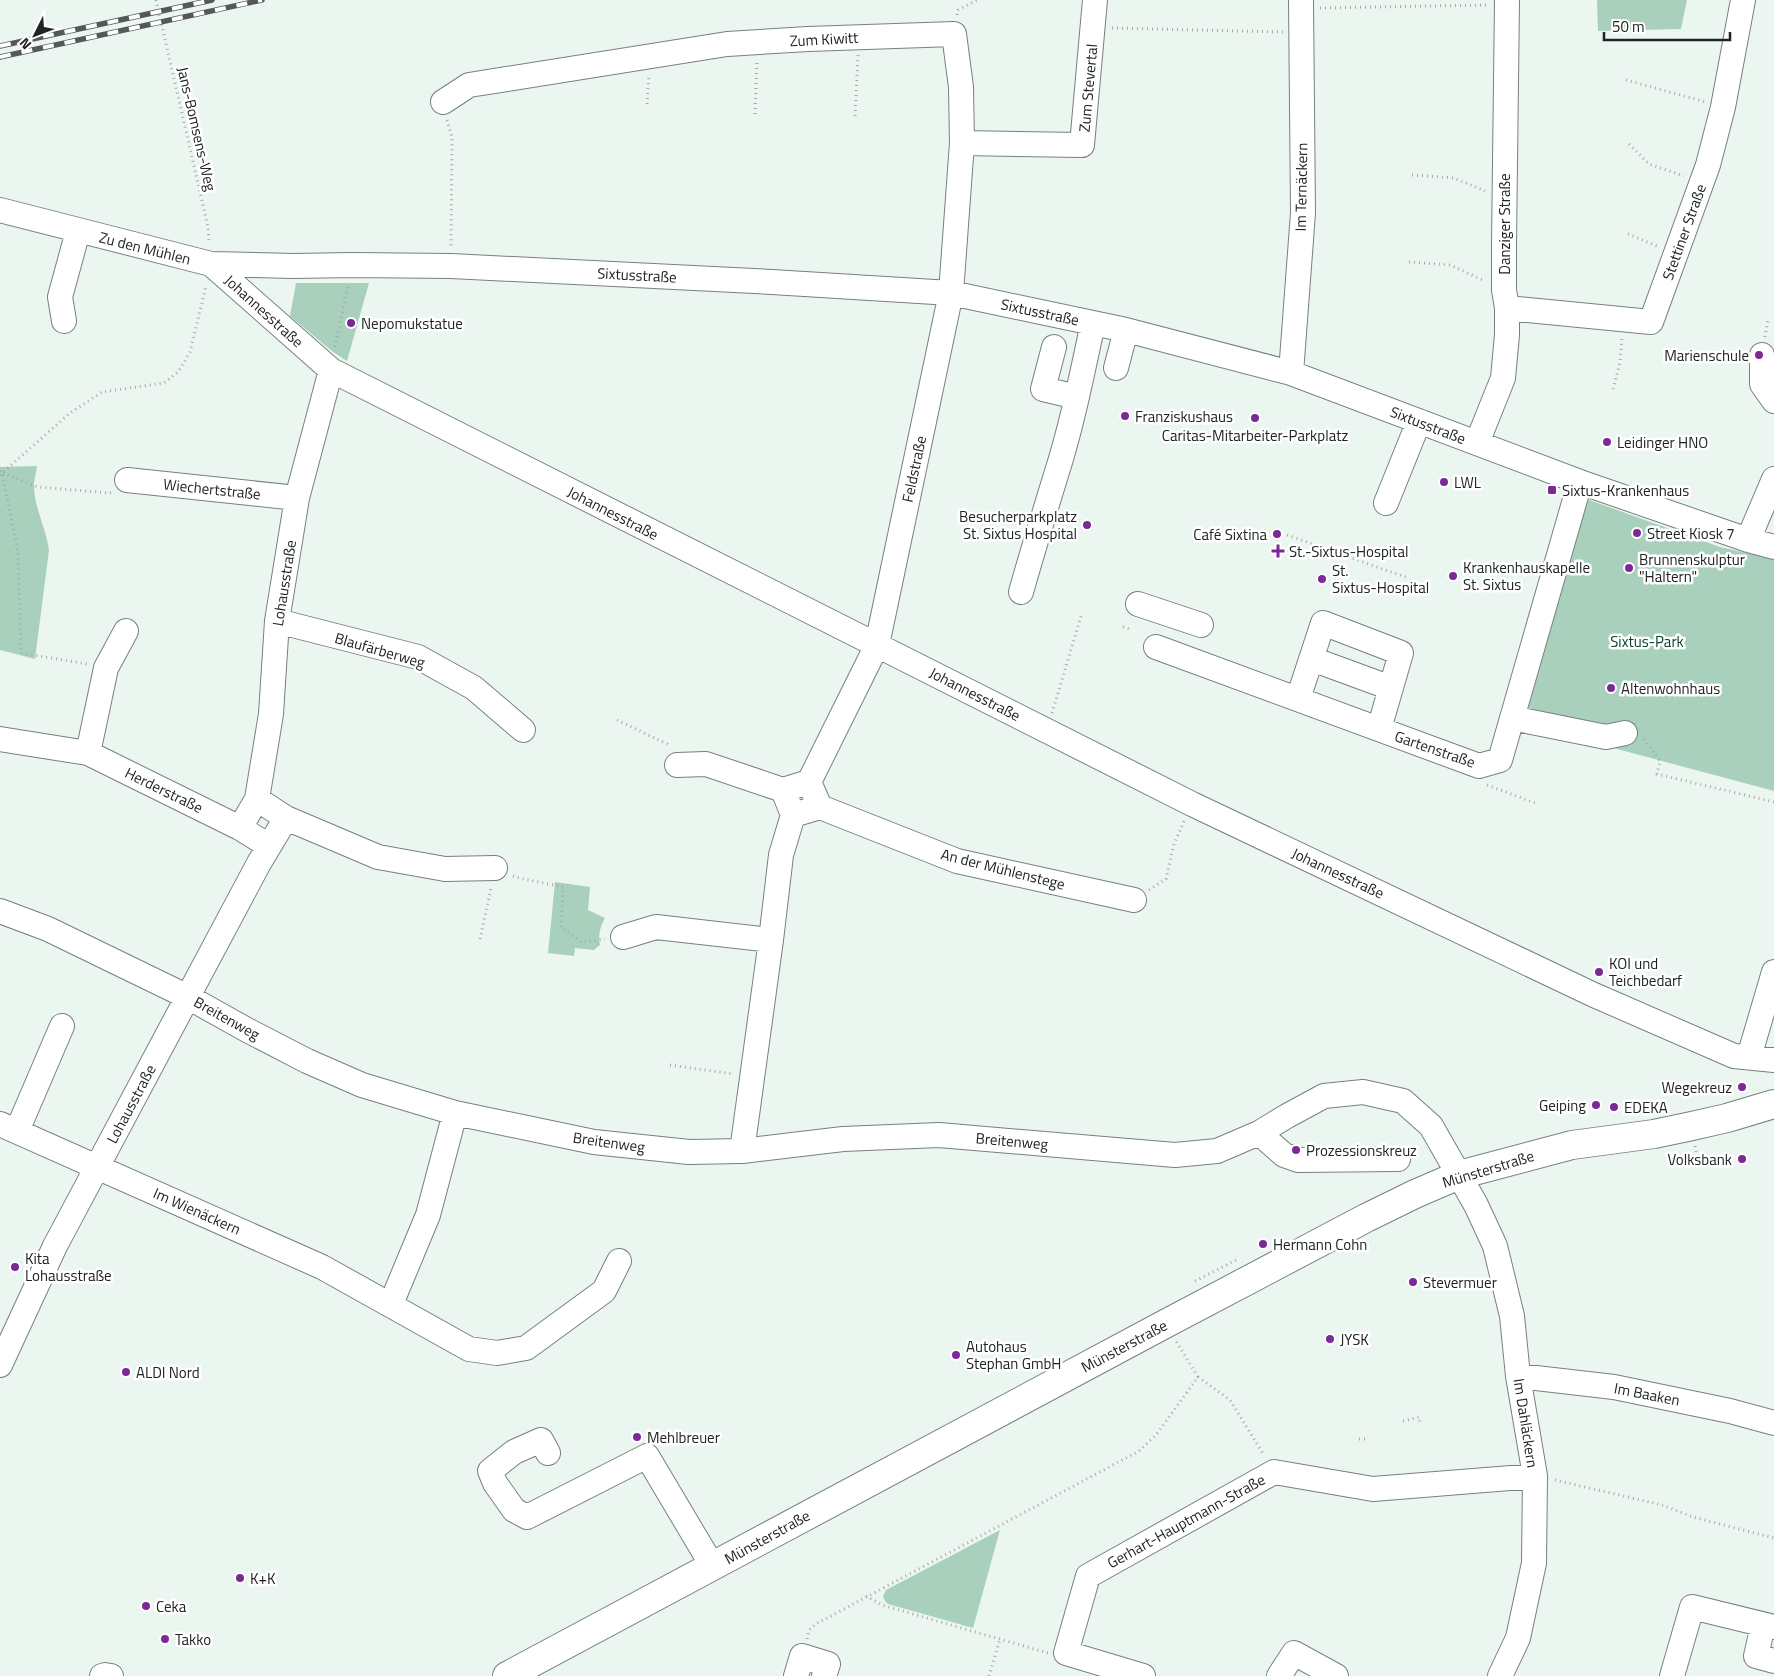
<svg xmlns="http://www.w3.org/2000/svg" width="1774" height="1676" font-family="'Titillium Web',sans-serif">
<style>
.green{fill:#a8d0bd}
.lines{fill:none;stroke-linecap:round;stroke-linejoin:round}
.minor-casing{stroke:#77817c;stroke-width:26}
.major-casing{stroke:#77817c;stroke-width:30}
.path{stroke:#a2aaa6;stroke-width:3;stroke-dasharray:1 4;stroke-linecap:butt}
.minor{stroke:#fff;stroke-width:24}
.major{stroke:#fff;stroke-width:28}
.rail-casing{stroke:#535956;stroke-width:5.5}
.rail{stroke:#fff;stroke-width:4;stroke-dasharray:11;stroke-linecap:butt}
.poi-dot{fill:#7d2897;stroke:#fff;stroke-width:2}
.labels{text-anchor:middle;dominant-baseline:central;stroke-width:5;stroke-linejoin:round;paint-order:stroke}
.street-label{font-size:15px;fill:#202422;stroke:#fff}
.poi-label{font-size:15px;fill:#202422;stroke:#fff;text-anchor:start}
.park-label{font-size:15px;fill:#08402c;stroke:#fff}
</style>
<rect width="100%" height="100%" fill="#ecf6f1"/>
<path class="green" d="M1597,0H1687L1681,29L1598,31Z
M296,283H369L347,361L333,352L290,316Z
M37,466C36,472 35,477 34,483C33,505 46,528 49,550L35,659L0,650V467Z
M1570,493L1720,547L1774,559V791L1520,723Z
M555,882L590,887L588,910L605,918C600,927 598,934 600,945L594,950L575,948L574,956L548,953Z
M1000,1530L973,1628L888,1604L885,1601L883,1596L886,1590Z"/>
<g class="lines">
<defs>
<path id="minor" d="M443,102L469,85L727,44L808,39L954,34L961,87L962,143L951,293L877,645L809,782L783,790L793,815L820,807L809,782
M962,143L1082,145L1095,0
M0,210L211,264L293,266L352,265L451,266L772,282L951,293L1126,330L1291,373L1580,482L1748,540L1774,547
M211,264L331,370L1192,804L1594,995L1734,1056L1774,1060
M1507,308L1651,322L1708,165L1723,107L1743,0
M64,321L60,297L78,231
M1054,347L1043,389L1077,397
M1762,355V384L1774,401
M1116,368L1126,330
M1291,373L1303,213L1301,0
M1477,443L1503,378L1507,335V308L1504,290V245L1507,0
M127,480L297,498
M1386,503L1419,421
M1748,540L1774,479
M1021,592C1032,553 1044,514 1056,475C1072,425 1082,374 1093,323
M1138,604L1201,625
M277,621L418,657L474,688L523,730
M1156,647L1479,766L1500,760L1580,482
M1312,659L1391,688
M1298,699L1323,623L1401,653L1379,729
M1512,718L1606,737L1625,733
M0,739L88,753L240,828
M88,753L106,668L126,631
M677,765L706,764L783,790
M820,807L957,861L1134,900
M286,818L378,857L445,869L495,868
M269,846L240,828L257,799L271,714L277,621L297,498L331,370
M0,911L48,929L188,997L247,1030L307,1061L362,1085L455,1113L594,1142L689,1152L742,1151L843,1139L939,1135L1175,1155L1217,1151L1259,1133L1287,1116L1324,1096L1363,1092L1403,1101L1431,1126L1476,1205L1495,1246L1512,1316L1518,1376L1535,1476L1534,1563L1518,1638L1500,1676
M623,937L656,927L771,940
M1749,1057L1774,972
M0,1124L322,1267L469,1349L497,1353L526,1348L604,1291L619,1261
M17,1131L62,1026
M1259,1133L1284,1155L1298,1160L1398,1159
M742,1151L771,940L781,855L793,815
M391,1304L428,1215L455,1113
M0,1365L55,1246L259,863L286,818L257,799
M1518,1376L1614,1387L1730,1411L1774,1423
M548,1453L541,1440L514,1452L490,1471L495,1483L514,1510L527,1517L647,1456L713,1567
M1763,1625L1756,1656L1774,1661
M102,1676L105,1675L111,1676
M796,1676L802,1656L828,1664L824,1676
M1143,1676L1066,1653L1088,1576L1274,1472L1373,1489L1535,1476
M1279,1676L1294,1653L1336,1676
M1672,1676L1692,1607L1774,1627"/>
<path id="major" d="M507,1676L1165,1324L1366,1218L1415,1194L1459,1175L1572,1145L1654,1134L1692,1126L1727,1118L1774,1104"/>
</defs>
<use href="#minor" class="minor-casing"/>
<use href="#major" class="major-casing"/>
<path class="path" d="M156,0L208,227L209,243
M1320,8L1488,5
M957,15L958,10L977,0
M1112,28L1283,32
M1626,80L1706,102
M647,104L649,75
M755,114L757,60
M855,116L858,55
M447,120L452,137L451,248
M1629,144L1649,164L1684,176
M1412,175L1454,178L1485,191
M1628,234L1657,246
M1409,262L1450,265L1485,281
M1765,337L1768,319
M335,347L348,285
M1613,389L1620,363L1622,338
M0,471L2,473L18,551L21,653L87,664
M3,473L38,487L110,493L113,491
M0,475L70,413L102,392L164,383L178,372L190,352L206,286
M1287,535L1408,578
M1123,627L1132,630
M1052,713L1082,613
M617,720L667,744L669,748
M1644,739L1660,761L1657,774L1774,802
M1487,785L1535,803
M513,876L519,878L563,887L561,927L581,942L605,939
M1149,890L1166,879L1174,844L1184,821
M480,939L491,888
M670,1065L733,1074
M1695,1146L1698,1160
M1195,1281L1236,1260
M1198,1377L1230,1400L1264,1455
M1403,1421L1419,1417L1420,1422
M1359,1439H1365
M1555,1480L1662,1505L1693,1517L1774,1538
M866,1596L882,1605L1048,1653
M807,1639L809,1630L816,1624L1139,1451L1156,1435L1198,1377L1176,1341
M989,1676L1000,1639"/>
<use href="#minor" class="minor"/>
<use href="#major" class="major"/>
<defs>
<path id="rail" d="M0,46L212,0
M0,57L262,0"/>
</defs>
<use href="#rail" class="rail-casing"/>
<use href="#rail" class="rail"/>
</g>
<g class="poi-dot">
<circle cx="351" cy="323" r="5"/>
<circle cx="1759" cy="355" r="5"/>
<circle cx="1125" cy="416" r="5"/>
<circle cx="1255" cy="418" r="5"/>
<circle cx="1607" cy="442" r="5"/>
<circle cx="1444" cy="482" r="5"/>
<rect x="1547" y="485" width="10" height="10" rx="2.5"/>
<circle cx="1087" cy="525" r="5"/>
<circle cx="1637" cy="533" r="5"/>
<circle cx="1277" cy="534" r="5"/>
<path d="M1275.5 543.5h5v5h5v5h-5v5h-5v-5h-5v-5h5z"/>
<circle cx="1629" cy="568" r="5"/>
<circle cx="1453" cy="576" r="5"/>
<circle cx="1322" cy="579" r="5"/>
<circle cx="1611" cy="688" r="5"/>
<circle cx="1599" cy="972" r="5"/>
<circle cx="1742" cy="1087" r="5"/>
<circle cx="1596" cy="1105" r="5"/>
<circle cx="1614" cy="1107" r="5"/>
<circle cx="1296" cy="1150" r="5"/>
<circle cx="1742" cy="1159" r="5"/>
<circle cx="1263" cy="1244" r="5"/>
<circle cx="15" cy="1267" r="5"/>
<circle cx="1413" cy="1282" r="5"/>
<circle cx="1330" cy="1339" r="5"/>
<circle cx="956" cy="1355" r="5"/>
<circle cx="126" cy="1372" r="5"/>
<circle cx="637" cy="1437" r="5"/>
<circle cx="240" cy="1578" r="5"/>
<circle cx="146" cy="1606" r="5"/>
<circle cx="165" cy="1639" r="5"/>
</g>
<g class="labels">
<g class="street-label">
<text transform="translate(824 39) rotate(-3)">Zum Kiwitt</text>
<text transform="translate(1088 88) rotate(-85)">Zum Stevertal</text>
<text transform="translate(197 129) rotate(77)">Jans-Bomsens-Weg</text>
<text transform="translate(1301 187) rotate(-89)">Im Ternäckern</text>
<text transform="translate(1504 224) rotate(-90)">Danziger Straße</text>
<text transform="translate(1684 232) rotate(-70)">Stettiner Straße</text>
<text transform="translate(145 248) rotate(14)">Zu den Mühlen</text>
<text transform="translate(637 275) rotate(3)">Sixtusstraße</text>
<text transform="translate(264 311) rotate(42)">Johannesstraße</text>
<text transform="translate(1040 312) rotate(12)">Sixtusstraße</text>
<text transform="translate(1428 425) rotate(21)">Sixtusstraße</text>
<text transform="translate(914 469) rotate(-78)">Feldstraße</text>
<text transform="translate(212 489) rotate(6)">Wiechertstraße</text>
<text transform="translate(613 513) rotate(27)">Johannesstraße</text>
<text transform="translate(284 583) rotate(-81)">Lohausstraße</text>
<text transform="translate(380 650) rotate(16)">Blaufärberweg</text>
<text transform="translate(975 694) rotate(27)">Johannesstraße</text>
<text transform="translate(1435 749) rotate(19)">Gartenstraße</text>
<text transform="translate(164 790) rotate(26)">Herderstraße</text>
<text transform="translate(1003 869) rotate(14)">An der Mühlenstege</text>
<text transform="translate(1338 873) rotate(25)">Johannesstraße</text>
<text transform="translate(227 1018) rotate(29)">Breitenweg</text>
<text transform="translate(131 1104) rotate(-62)">Lohausstraße</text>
<text transform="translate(1012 1141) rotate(5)">Breitenweg</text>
<text transform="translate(609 1142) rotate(8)">Breitenweg</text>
<text transform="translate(1488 1169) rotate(-17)">Münsterstraße</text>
<text transform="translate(197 1211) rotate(24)">Im Wienäckern</text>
<text transform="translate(1124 1346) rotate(-28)">Münsterstraße</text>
<text transform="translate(1647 1394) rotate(11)">Im Baaken</text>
<text transform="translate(1526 1423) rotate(81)">Im Dahläckern</text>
<text transform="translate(1186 1521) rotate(-29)">Gerhart-Hauptmann-Straße</text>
<text transform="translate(767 1537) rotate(-29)">Münsterstraße</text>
</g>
<g class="poi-label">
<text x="361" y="323">Nepomukstatue</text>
<text x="1749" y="355" text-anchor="end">Marienschule</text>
<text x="1135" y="416">Franziskushaus</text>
<text x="1255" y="435" text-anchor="middle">Caritas-Mitarbeiter-Parkplatz</text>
<text x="1617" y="442">Leidinger HNO</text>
<text x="1454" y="482">LWL</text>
<text x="1562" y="490">Sixtus-Krankenhaus</text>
<text x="1077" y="516" text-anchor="end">Besucherparkplatz<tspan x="1077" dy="17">St. Sixtus Hospital</tspan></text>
<text x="1647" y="533">Street Kiosk 7</text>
<text x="1267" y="534" text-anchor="end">Café Sixtina</text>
<text x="1289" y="551">St.-Sixtus-Hospital</text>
<text x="1639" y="559">Brunnenskulptur<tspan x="1639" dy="17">"Haltern"</tspan></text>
<text x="1463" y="567">Krankenhauskapelle<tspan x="1463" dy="17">St. Sixtus</tspan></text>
<text x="1332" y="570">St.<tspan x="1332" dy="17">Sixtus-Hospital</tspan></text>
<text x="1621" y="688">Altenwohnhaus</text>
<text x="1609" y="963">KOI und<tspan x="1609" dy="17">Teichbedarf</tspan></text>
<text x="1732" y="1087" text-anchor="end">Wegekreuz</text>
<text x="1586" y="1105" text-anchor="end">Geiping</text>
<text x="1624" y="1107">EDEKA</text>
<text x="1306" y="1150">Prozessionskreuz</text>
<text x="1732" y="1159" text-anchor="end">Volksbank</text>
<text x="1273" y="1244">Hermann Cohn</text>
<text x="25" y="1258">Kita<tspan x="25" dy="17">Lohausstraße</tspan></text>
<text x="1423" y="1282">Stevermuer</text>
<text x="1340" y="1339">JYSK</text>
<text x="966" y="1346">Autohaus<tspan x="966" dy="17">Stephan GmbH</tspan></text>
<text x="136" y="1372">ALDI Nord</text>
<text x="647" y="1437">Mehlbreuer</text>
<text x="250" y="1578">K+K</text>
<text x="156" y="1606">Ceka</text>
<text x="175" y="1639">Takko</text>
</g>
<g class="park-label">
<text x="1647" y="641">Sixtus-Park</text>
</g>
</g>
<g transform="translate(35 35) rotate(228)" stroke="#ffffff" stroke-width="4" paint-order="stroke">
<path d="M0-4L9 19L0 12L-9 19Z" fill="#202422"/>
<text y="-8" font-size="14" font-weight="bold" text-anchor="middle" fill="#202422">N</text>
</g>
<path d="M1604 32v8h126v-8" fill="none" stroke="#202422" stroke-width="2.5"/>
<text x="1612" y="32" font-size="15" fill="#202422" stroke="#ffffff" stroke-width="4" paint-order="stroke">50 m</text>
</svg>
